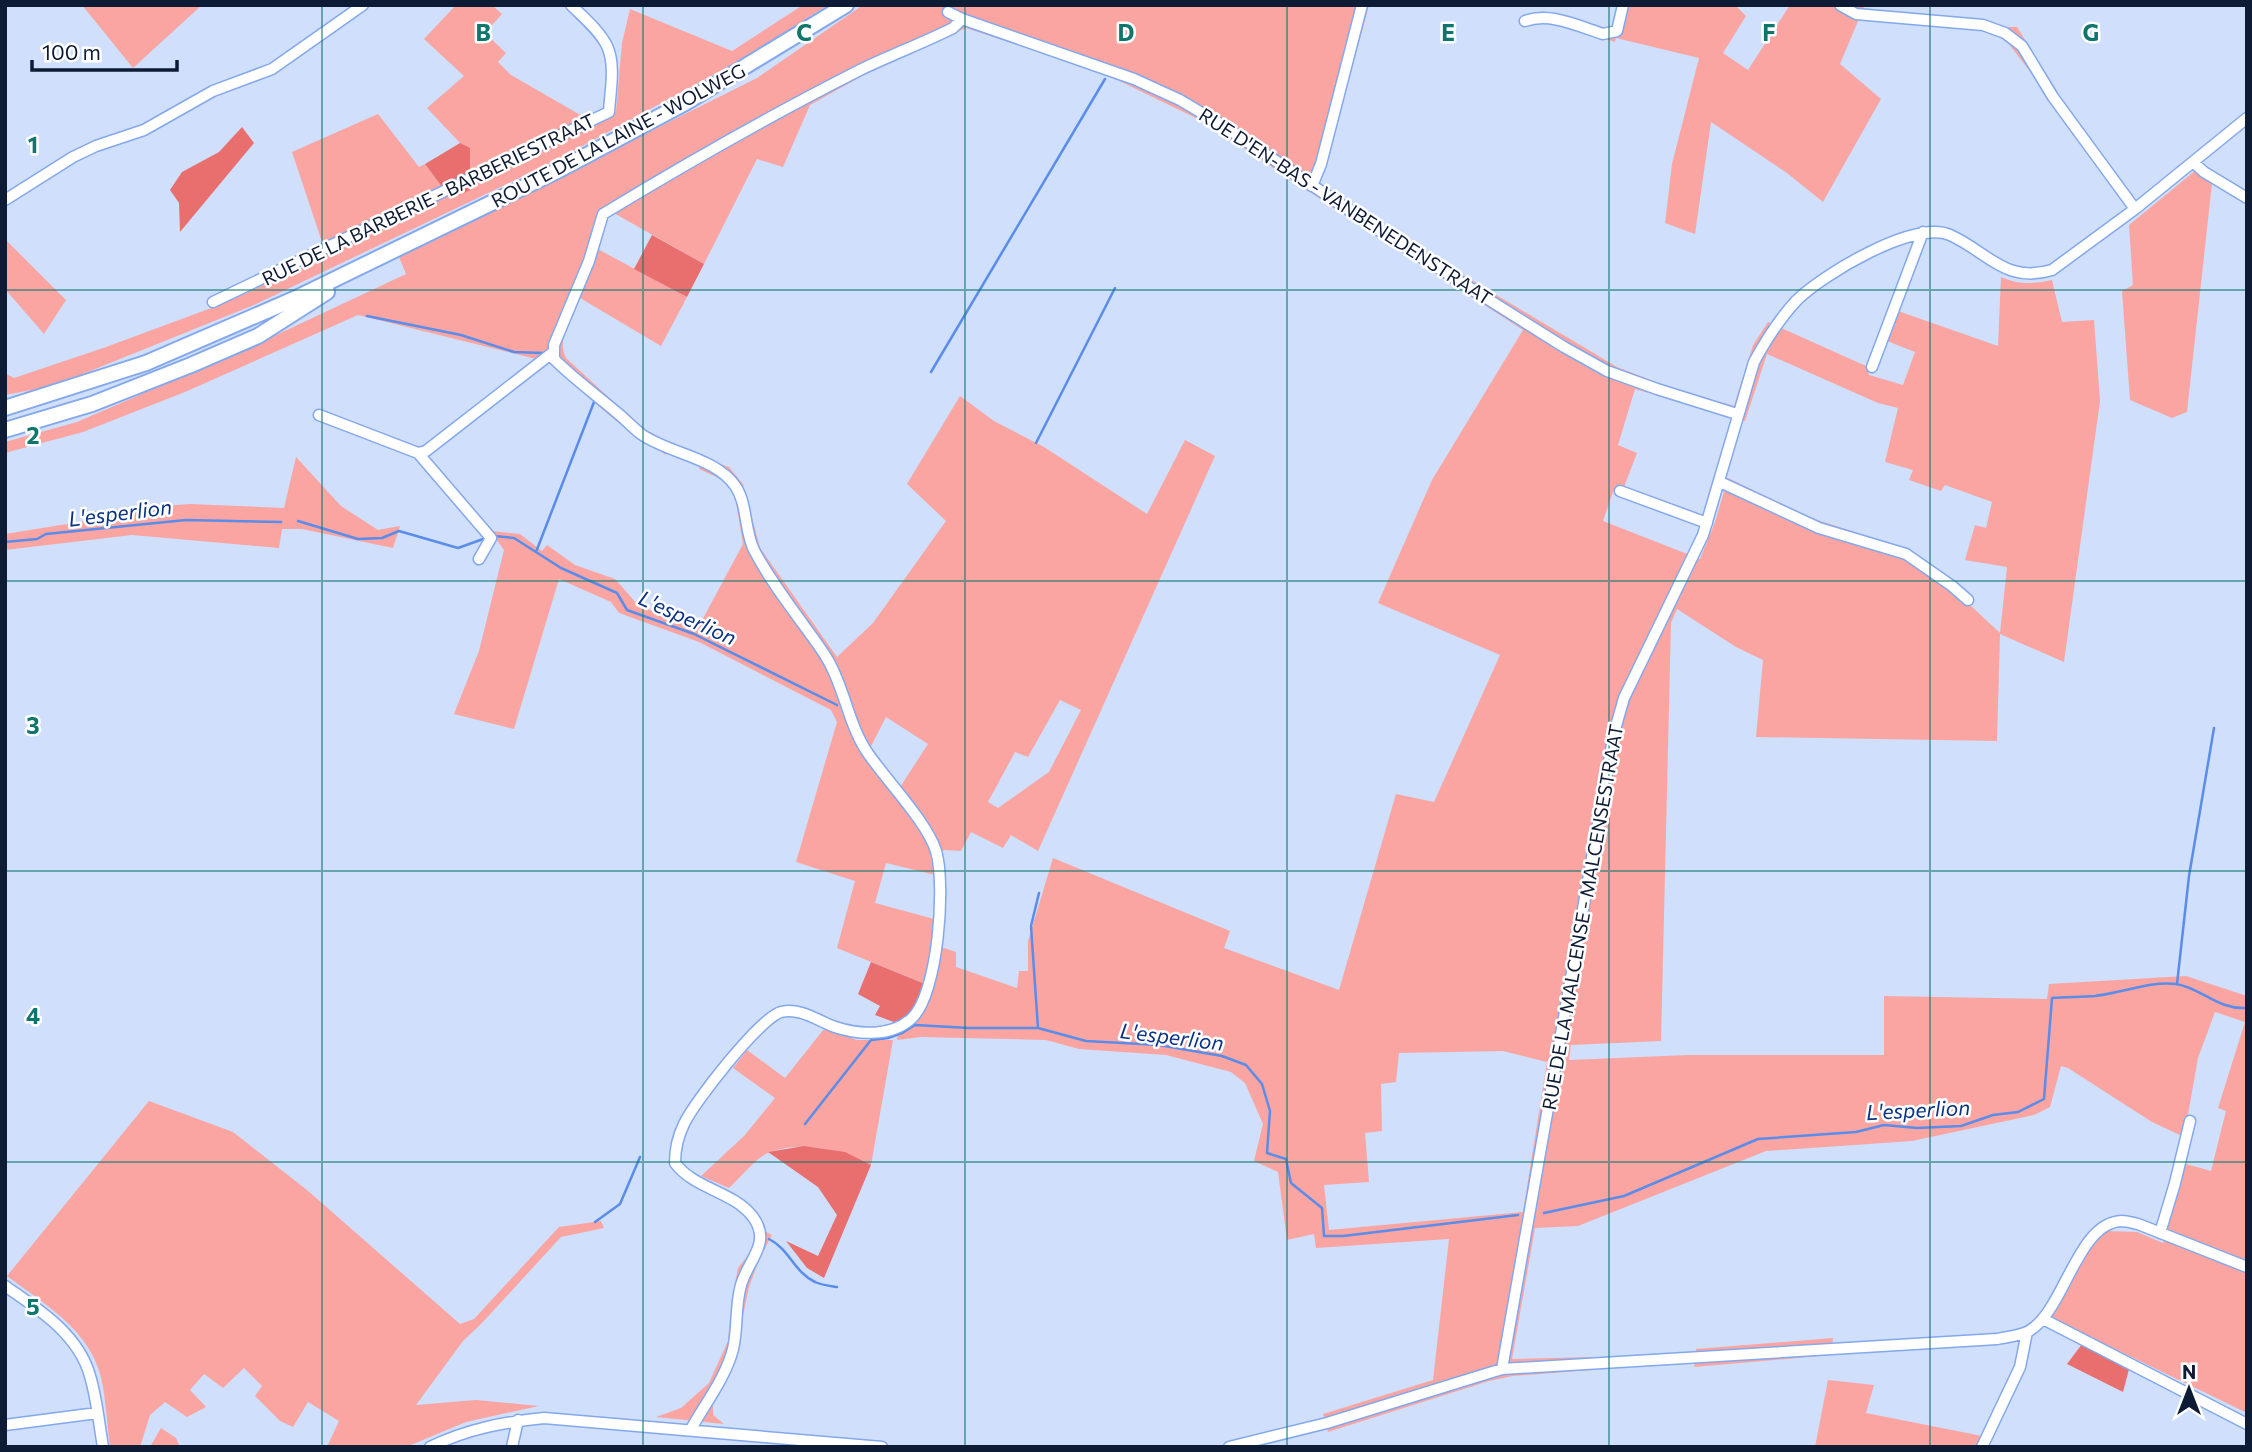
<svg xmlns="http://www.w3.org/2000/svg" width="2252" height="1452" font-family="Commissioner,sans-serif">
<style>
.green{fill:#faa5a2;fill-rule:evenodd}
.forest{fill:#e96f6f}
.lines{fill:none;stroke-linecap:round;stroke-linejoin:round}
.stream{stroke:#5a8cea;stroke-width:2.5}
.minor-casing{stroke:#83a8eb;stroke-width:13}
.highway-casing{stroke:#83a8eb;stroke-width:18}
.minor{stroke:#fff;stroke-width:10}
.highway{stroke:#fff;stroke-width:14}
.grid{fill:none;stroke:#0f766e;stroke-width:2;stroke-opacity:0.55}
.labels{text-anchor:middle;dominant-baseline:central;stroke-width:5;stroke-linejoin:round;paint-order:stroke}
.street-label{font-size:19px;fill:#0e1b35;stroke:#fff}
.water-label{font-size:21px;font-style:italic;fill:#083285;stroke:#fff}
.grid-label{font-size:23px;text-anchor:middle;font-weight:bold;fill:#0f766e;stroke:#fff;stroke-width:5;stroke-linejoin:round;paint-order:stroke}
</style>
<rect width="100%" height="100%" fill="#cfdffc"/>
<path class="green" d="M82,5H202L133,68Z
M456,5H492L502,14L485,33L506,53L498,62L511,75L596,124L616,112L622,43L630,9L732,51L803,5H828L748,56L551,163L254,305L53,386L5,395V373L14,378L106,347L214,307L327,257L292,152L378,114L419,167L425,164L451,199L470,149L460,143L427,108L464,76L424,39Z
M863,5H1369L1324,173L1318,185L1369,216L1363,227L1202,121L1101,72L966,28L864,75L810,105L783,167L757,159L704,264L612,212H598L592,246L687,297L661,346L580,298C572,317 556,339 566,358L641,427L670,443L666,455L615,420L550,364L546,351L536,359L358,315L185,392L83,432L5,453V442L77,422L257,344L406,274L399,257L757,78Z
M1617,5H1735L1746,16L1723,53L1748,70L1790,5H1860L1864,7L1840,64L1881,99L1823,202L1787,173L1711,122L1695,234L1665,223L1672,164L1699,58L1616,38L1615,42L1562,26L1564,16L1606,29L1613,25Z
M2008,27H2017L2057,91L2050,97L2008,43L2000,37Z
M2196,170L2212,183L2187,412L2172,418L2130,400L2122,291L2133,285L2129,225Z
M5,239L66,300L44,334L5,289Z
M1416,247L1617,367L1679,391L1734,406L1753,345L1768,322L1866,366L1869,375L1903,385L1915,352L1887,341L1898,311L1998,346L2001,277C2019,285 2033,284 2052,280L2062,322L2094,320L2100,401L2064,662L2000,634L1997,741L1756,737L1763,660L1736,647L1677,609L1671,623L1661,1041L1571,1045L1569,1060L1688,1055H1884V996L2047,999L2049,984L2186,976L2247,996V1413L2051,1318L2091,1245L2107,1231L2137,1232L2163,1243L2186,1164L2211,1171L2226,1111L2218,1108L2245,1022L2215,1012L2198,1058L2184,1137L2152,1122L2068,1068L2061,1066L2050,1107L2034,1115L1912,1141L1766,1151L1578,1226L1535,1228L1512,1359L1592,1357L1591,1370L1513,1376L1489,1381L1328,1432L1323,1414L1433,1380L1449,1239L1316,1248L1314,1234L1287,1240L1278,1172L1254,1161L1263,1124L1245,1083L1231,1072L1166,1055L1079,1049L1046,1040L921,1037L897,1040L899,1024L925,984L837,948L855,881L796,862L837,722L831,710L699,642L619,613L611,602L559,579L514,729L454,714L479,651L504,550L490,531L520,534L542,551L547,545L575,565L615,579L638,605L669,618L699,626L743,544L735,496L723,480L699,469L702,458L729,467L743,484L760,548L837,657L873,623L946,521L907,484L960,396L994,421L1044,447L1147,514L1185,440L1215,456L1038,851L1011,835L1003,848L971,832L961,851L945,850L930,854L935,875L886,863L875,903L934,919L932,944L956,952V967L1017,988L1019,971H1028V941L1053,858L1230,931L1224,948L1339,990L1396,794L1434,802L1500,655L1378,603L1432,480L1523,330L1410,257ZM1767,354L1878,403L1898,408L1885,462L1913,470L1909,480L1941,491L1945,485L1992,502L1986,528L1975,525L1965,560L2007,567L2000,633L1956,592L1907,557L1862,543L1864,535L1811,518L1728,478L1715,522L1700,559L1603,521L1614,489L1619,485L1624,487L1637,453L1618,445L1635,389L1745,421ZM1060,700L1081,710L1049,772L998,808L988,802L1015,752L1028,757ZM886,717L928,744L895,795L866,756ZM1503,1051L1547,1062L1523,1212L1329,1230L1324,1185L1369,1182L1365,1133L1382,1131L1381,1084L1396,1082L1399,1053Z
M296,457L341,506L378,530L400,526L393,548L302,529H282L279,548L132,535L5,550V534L92,520L95,511L190,504L284,508Z
M824,1029L857,1040H893L871,1165C840,1150 804,1140 770,1152C758,1156 739,1179 729,1188L701,1176L744,1136L775,1098L733,1068L747,1050L785,1078Z
M149,1101L233,1132L307,1190L460,1324L474,1319L559,1227L601,1221L604,1228L561,1237L482,1323L463,1341L416,1405L476,1400L539,1406L466,1422L406,1447H383L379,1445L378,1447H327L339,1421L308,1402L293,1427L280,1421L255,1396L262,1386L244,1368L223,1388L204,1374L190,1390L206,1407L187,1417L165,1402L150,1415L140,1447H110C107,1424 106,1399 101,1377C89,1329 44,1304 7,1276Z
M755,1226L772,1235L759,1260L749,1287L732,1368L713,1400V1415L724,1424L656,1417L681,1408L709,1383L728,1341L732,1298L738,1268L753,1249Z
M1833,1338L1831,1355L1694,1367L1696,1349Z
M1828,1380L1874,1385L1866,1413L1982,1436L1977,1447H1815Z
M161,1428L176,1438L180,1447H150Z"/>
<path class="forest" d="M242,127L254,143L180,232L179,203L170,190L182,172L219,152Z
M460,143L470,148V190L451,199L425,164Z
M652,235L704,264L687,297L634,269Z
M871,962L925,984L910,1013L899,1024L875,1015L880,1006L858,994Z
M804,1146L845,1152L871,1165L824,1278L807,1268L786,1241L818,1256L837,1215L818,1187L768,1152Z
M2088,1336L2132,1358L2123,1392L2067,1364Z"/>
<g class="lines">
<path class="stream" d="M367,316L461,335L514,352L543,353
M931,372L1105,79
M1036,443L1115,288
M298,521L358,539L382,538L399,531L458,548L486,538
M494,536L514,538L561,568L617,593L627,610L694,634L837,705
M5,542L37,539L46,534L186,520L281,522
M536,552L594,402
M1039,893L1031,926L1038,1028L1086,1041L1159,1045L1222,1056L1246,1065L1262,1084L1270,1111L1267,1153L1286,1159L1291,1183L1322,1208L1324,1236H1343L1518,1215
M2177,984L2189,876L2214,728
M805,1124L871,1040L888,1038L902,1033L915,1025L969,1028H1038
M1544,1213L1624,1196L1758,1139L1856,1132L1884,1125L1917,1128L1961,1126L1993,1115L2018,1112L2044,1099L2052,998C2066,997 2081,997 2095,996C2122,993 2150,981 2176,984C2202,988 2217,1010 2247,1008
M595,1222L620,1204L640,1157
M769,1239C789,1249 795,1273 815,1282C821,1285 830,1286 837,1287"/>
<defs>
<path id="minor" d="M1840,5L1856,14L1983,25L2005,33L2022,46L2053,97L2135,209
M948,12L962,19L1134,79L1180,100L1227,128L1386,235L1564,347L1607,371L1657,389L1737,414
M1525,21C1550,12 1578,26 1603,34L1617,31L1623,5
M2194,163L2204,172L2247,198
M1312,186L1321,164L1362,5
M5,200L73,157L96,146L144,130L213,91L272,69L363,5
M213,302L609,112C610,93 616,65 607,46C600,31 583,17 571,5
M1872,367L1923,232
M319,415L418,453L426,451L552,353
M418,453L491,538L479,559
M1720,482L1819,528L1906,554L1952,586L1968,600
M1620,491L1707,523
M2160,1233L2175,1183L2190,1121
M5,1286C39,1309 79,1335 90,1376C97,1399 99,1424 103,1447
M2043,1319L2247,1424
M1502,1369L1614,733L1624,698L1703,535L1754,362C1766,340 1779,319 1797,300C1822,275 1915,219 1950,235C1988,252 2005,284 2052,270L2135,209L2247,118
M5,1425L97,1413
M691,1429C705,1404 726,1377 733,1349C738,1328 735,1305 741,1285C748,1260 772,1243 753,1217C733,1191 694,1189 675,1163C675,1149 678,1136 684,1124C694,1102 760,1018 781,1012C800,1007 818,1021 835,1027C859,1035 892,1037 912,1018C938,994 946,885 936,851C927,822 886,780 867,752C849,725 845,691 829,662C822,649 812,637 803,624C786,601 769,578 755,552C744,532 748,506 736,487C716,457 669,454 641,434C632,427 624,418 615,411C595,394 573,378 554,359V345L589,261L603,214C687,163 773,114 860,70C891,55 923,43 953,28L962,19
M430,1447C467,1429 504,1422 544,1418L882,1447
M512,1447L518,1420
M1229,1447L1327,1423L1502,1369L1997,1339C2006,1337 2020,1336 2029,1331C2065,1310 2077,1222 2122,1221C2127,1221 2133,1223 2138,1224L2247,1267
M1982,1447L2020,1367L2027,1332"/>
<path id="highway" d="M5,408L146,363L294,299L557,171L685,103L846,5
M5,430L92,404L191,365L258,336L327,292"/>
</defs>
<use href="#minor" class="minor-casing"/>
<use href="#highway" class="highway-casing"/>
<use href="#minor" class="minor"/>
<use href="#highway" class="highway"/>
</g>
<path class="grid" d="M322,5V1447M643,5V1447M965,5V1447M1287,5V1447M1609,5V1447M1930,5V1447M5,290H2247M5,581H2247M5,871H2247M5,1162H2247"/>
<g class="labels">
<g class="street-label">
<text transform="translate(618 135) rotate(-28)">ROUTE DE LA LAINE - WOLWEG</text>
<text transform="translate(428 199) rotate(-26)">RUE DE LA BARBERIE - BARBERIESTRAAT</text>
<text transform="translate(1346 206) rotate(33)">RUE D'EN-BAS - VANBENEDENSTRAAT</text>
<text transform="translate(1582 917) rotate(-80)">RUE DE LA MALCENSE - MALCENSESTRAAT</text>
</g>
<g class="water-label">
<text transform="translate(120 512) rotate(-7)">L'esperlion</text>
<text transform="translate(688 617) rotate(24)">L'esperlion</text>
<text transform="translate(1172 1036) rotate(7)">L'esperlion</text>
<text transform="translate(1918 1109) rotate(-3)">L'esperlion</text>
</g>
</g>
<g class="grid-label">
<text x="483" y="41">B</text>
<text x="804" y="41">C</text>
<text x="1126" y="41">D</text>
<text x="1448" y="41">E</text>
<text x="1769" y="41">F</text>
<text x="2091" y="41">G</text>
<text x="33" y="153">1</text>
<text x="33" y="444">2</text>
<text x="33" y="734">3</text>
<text x="33" y="1024">4</text>
<text x="33" y="1315">5</text>
</g>
<rect width="2252" height="1452" fill="none" stroke="#0e1b35" stroke-width="14"/>
<g transform="translate(2189 1389)" stroke="#ffffff" stroke-width="5" paint-order="stroke">
<path d="M0-5L12 26L0 18L-12 26Z" fill="#0e1b35"/>
<text y="-10" font-size="19" font-weight="bold" text-anchor="middle" fill="#0e1b35">N</text>
</g>
<path d="M32 60v10h145v-10" fill="none" stroke="#0e1b35" stroke-width="3.5"/>
<text x="42" y="60" font-size="21" fill="#0e1b35" stroke="#ffffff" stroke-width="5" paint-order="stroke">100 m</text>
</svg>
